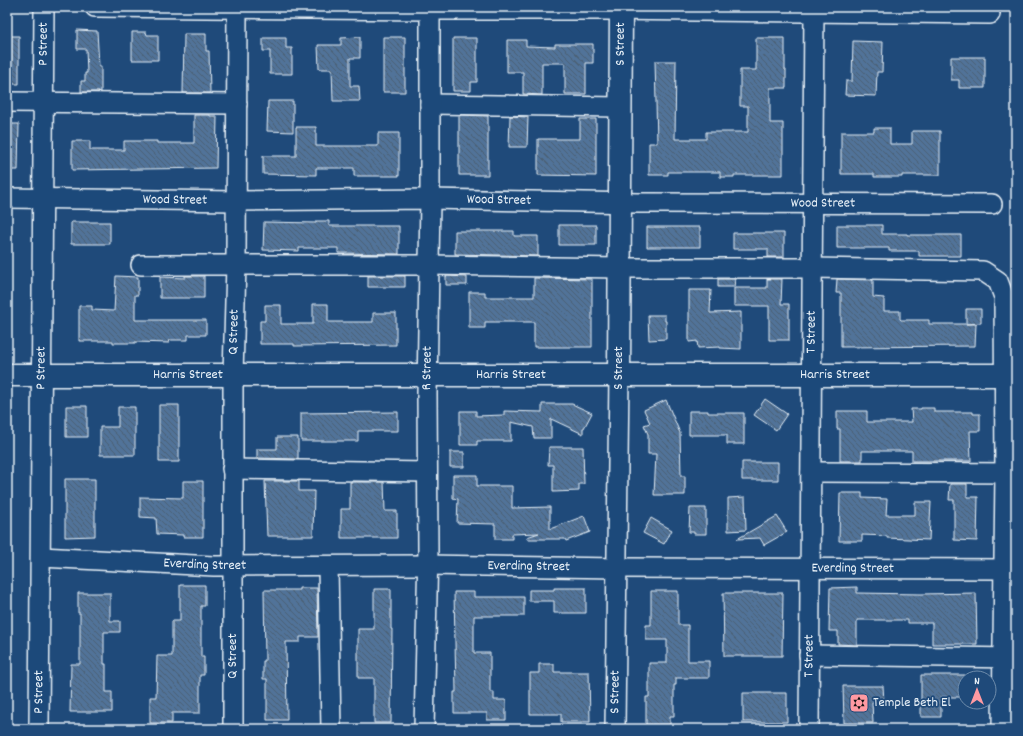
<svg xmlns="http://www.w3.org/2000/svg" width="1023" height="736" font-family="Dekko,sans-serif">
<style>
.building{fill:url(#building-back-hatch);stroke:#e8f1f8}
.lines{fill:none;stroke-linecap:round;stroke-linejoin:round}
.minor-casing{stroke:#e8f1f8;stroke-width:22}
.major-casing{stroke:#e8f1f8;stroke-width:25}
.minor{stroke:#1f4a7a;stroke-width:19}
.major{stroke:#1f4a7a;stroke-width:22}
.labels{text-anchor:middle;dominant-baseline:central;stroke-width:3.5;stroke-linejoin:round;paint-order:stroke}
.street-label{font-size:14px;fill:#e8f1f8;stroke:#1f4a7a}
.poi-label{font-size:14px;fill:#e8f1f8;stroke:#1f4a7a;text-anchor:start}
</style>
<defs>
<pattern id="building-back-hatch" width="6" height="6" patternUnits="userSpaceOnUse"><rect width="6" height="6" fill="#517399"/><path d="M-1 5l2 2M0 0l6 6M5-1l2 2" fill="none" stroke="#4c5e72"/></pattern>
</defs>
<rect width="100%" height="100%" fill="#1f4a7a"/>
<filter id="ink" filterUnits="userSpaceOnUse"><feTurbulence type="fractalNoise" baseFrequency=".025" numOctaves="2"/><feDisplacementMap in="SourceGraphic" scale="8" xChannelSelector="R" yChannelSelector="G"/><feConvolveMatrix kernelMatrix="1 2 1 2 8 2 1 2 1" color-interpolation-filters="sRGB"/></filter>
<g filter="url(#ink)">
<path class="building" d="M77,30L97,31L99,66H101V92H81V81H85V73H87L86,49H77Z
M132,32H146L147,35H158V60H132Z
M184,34H206V51H209L210,93H183Z
M7,36H19V84H7Z
M360,37V58H350V86H359L360,101H333L332,69H319L318,45H341V38Z
M383,37H405V92H383Z
M263,38H286V48H292V74H270V51H263Z
M453,38H477V82H471V91H453Z
M756,38H785V70H786V88H770V123H783V175H734V177H720V172H668V175H649V143H657L655,61H676L675,139H706V132H748V106H740V70H756Z
M507,40H526V46L555,47V44H593V63H586V94H565V63H542V95L523,94V72H507Z
M853,41L883,42L882,72H877L876,96L845,95L846,81H852Z
M951,57H985V88H959V80H951Z
M268,101H293V132L267,131Z
M194,115H210V116H217L216,168L72,170V141H90V150H124V141H157V143H194Z
M459,115L488,116V175H459Z
M510,116L528,117L527,147H509Z
M580,119H596V176L538,175V139H580Z
M7,124H19L18,170H7Z
M296,127H316V146H378V133H399V176H354V168H316V175L263,174V156H296Z
M874,128H890V144H912V131H940V175H902V177H874V174H841V132H874Z
M316,221H329V226H399V254L338,253V248H299V251L263,250L264,222L316,223Z
M71,222H110V244H71Z
M559,225H596V245H559Z
M837,225H882V234H907V235H961V256H919V251H889V248H837Z
M647,227H700V247H647Z
M455,231H514V236H538V256L455,254Z
M733,233H784V257H768V249H733Z
M116,276L138,277V295H135V320H206V335H188V340H170L169,343L135,342V343H113V341H79V306H92V310L114,311Z
M185,276H204V298H160V277L185,278Z
M368,276H405V287H368Z
M446,276L467,277V285H446Z
M534,278L592,279V347H534V322H485V328H469V292H485V297H534Z
M718,279H735L734,287H718Z
M767,279H782L781,304H789V340H769V306H734V288H767Z
M837,279L873,280V297L884,298V311H900V319L901,320H929V324H976L975,346L841,347V293H836Z
M689,290H711L710,313L741,312V349L720,348V347L698,348L697,341L689,342Z
M313,304H328V322H373V313H396V345L294,346V344H260V321H265V305H281V324H313Z
M966,309H981V323L966,324Z
M648,315H665V321H666V339L649,340Z
M765,399L787,414L776,430L754,415Z
M666,400L680,433L681,476H685V495H654L656,454H648V434L644,425L650,423L644,410Z
M542,404H572L592,413L584,428H583V434L551,419V438H534L533,427L511,422V441H477V445H460V411H476V416L504,415V411L542,412Z
M159,405H179V462H159Z
M66,406H87V437H66Z
M118,407H135V455H100V427H118Z
M921,408H934V412H973V414H980V431H970L971,461H912V451H862V461H840V429H837V411H867V422H912L911,409H921Z
M689,411H708V413H744V444H727V435H689Z
M398,412V431H358V441H301V413Z
M277,437H298V459L257,458V449H277Z
M549,447H583L584,484H579V491L553,492V465H548Z
M450,452H464V467H450Z
M742,462H778V480H742Z
M453,475H477V486H512V508L550,507V529L584,516L590,532L566,541L565,539H527V537L539,533L512,534V539H495V524L457,523L458,499L453,498Z
M65,479H95V536L65,537Z
M183,481H203V537H183V535L157,534L156,518L140,517V497L183,498Z
M265,481H299V491H314L313,536H267Z
M350,482H384L385,511H397V538H341V509H350Z
M950,484H967V497H978L977,541L954,540V500H949Z
M840,493H862V498L887,499L886,515H915V502H931L929,540L887,538V536L862,535V541H839Z
M745,497L746,530L728,531V498Z
M690,508H706V534H694V532H689Z
M777,516L787,532L764,545L760,538L737,539Z
M651,518L672,530L664,544L643,533Z
M180,585H205V606H201V657H204V675H200V713H172V723H150V697H156L157,656H172V621H180Z
M857,587V593L921,594L976,593L977,644H932V623H908V620H857V645L838,644V631H829L830,588Z
M299,588H317L318,637H300V642H286L287,720H267V679H263V661H265L264,590H299Z
M554,588H586V613H554V601H529V590H554Z
M374,589H391V629H392L391,723H374V678H358V629H374Z
M651,591H678V625H688V661H709V678H676V685H674V716H670V725H646V697H649V663H667V640H646V625H651Z
M454,592H474V597H524V616H474V653H490V692H494V700H506V720H487V713H454V692H456Z
M78,593H110V621H120V632H104V664H106V692H112V712H70L71,664H80V613H78Z
M723,593H783L782,656H724Z
M539,664H554V672H589L590,722H561V714H530V673H539Z
M921,675H965V697H941V717H921Z
M843,686H883L884,702H872L873,723H844Z
M743,693H787V722H743Z"/>
<g class="lines">
<defs>
<g id="minor">
<path d="M95,7L430,10H603L990,14"/>
<path d="M7,102L237,104"/>
<path d="M430,104L620,107"/>
<path id="s1" d="M7,198L236,201L430,199L639,203L992,204"/>
<path d="M141,265H428L620,268H813L983,271L998,281L1004,297L1005,473L1002,729"/>
<path d="M232,469L427,472"/>
<path d="M811,472L1016,473"/>
<path id="s2" d="M41,557L214,566L427,565L618,568L1016,569"/>
<path d="M328,567L331,729"/>
<path d="M809,655L1016,658"/>
<path id="s3" d="M39,729L44,7"/>
<path id="s4" d="M233,729V375L236,264L237,7"/>
<path id="s5" d="M424,729L428,550L427,394L430,199V7"/>
<path id="s6" d="M615,729L619,374"/>
<path id="s7" d="M809,729L814,7"/>
</g>
<g id="major">
<path id="s8" d="M619,374L621,7"/>
<path id="s9" d="M7,375H1016"/>
</g>
</defs>
<use href="#minor" class="minor-casing"/>
<use href="#major" class="major-casing"/>
<use href="#minor" class="minor"/>
<use href="#major" class="major"/>
</g>
</g>
<defs>
<symbol id="synagogue-square" viewBox="-11 -11 22 22"><rect x="-9" y="-9" width="18" height="18" rx="4" fill="#ff9aa2" stroke="#1f4a7a"/><path d="M0-6.5L5.6 3.2H-5.6ZM0 6.5L5.6-3.2H-5.6Z" fill="#111"/></symbol>
</defs>
<g fill-rule="evenodd">
<use href="#synagogue-square" x="848" y="692" width="22" height="22"/>
</g>
<g class="labels">
<g class="street-label">
<text stroke="none"><textPath href="#s3" startOffset="685">P Street</textPath></text>
<text stroke="none"><textPath href="#s8" startOffset="330">S Street</textPath></text>
<text stroke="none"><textPath href="#s1" startOffset="168">Wood Street</textPath></text>
<text stroke="none"><textPath href="#s1" startOffset="492">Wood Street</textPath></text>
<text stroke="none"><textPath href="#s1" startOffset="816">Wood Street</textPath></text>
<text stroke="none"><textPath href="#s4" startOffset="397">Q Street</textPath></text>
<text stroke="none"><textPath href="#s7" startOffset="397">T Street</textPath></text>
<text stroke="none"><textPath href="#s3" startOffset="361">P Street</textPath></text>
<text stroke="none"><textPath href="#s5" startOffset="361">R Street</textPath></text>
<text transform="translate(619 368) rotate(-90)">S Street</text>
<text stroke="none"><textPath href="#s9" startOffset="504">Harris Street</textPath></text>
<text stroke="none"><textPath href="#s9" startOffset="828">Harris Street</textPath></text>
<text stroke="none"><textPath href="#s9" startOffset="181">Harris Street</textPath></text>
<text stroke="none"><textPath href="#s2" startOffset="164">Everding Street</textPath></text>
<text stroke="none"><textPath href="#s2" startOffset="488">Everding Street</textPath></text>
<text stroke="none"><textPath href="#s2" startOffset="812">Everding Street</textPath></text>
<text transform="translate(233 656) rotate(-90)">Q Street</text>
<text stroke="none"><textPath href="#s7" startOffset="73">T Street</textPath></text>
<text stroke="none"><textPath href="#s3" startOffset="37">P Street</textPath></text>
<text stroke="none"><textPath href="#s6" startOffset="37">S Street</textPath></text>
</g>
<g class="poi-label">
<text x="873" y="703">Temple Beth El</text>
</g>
</g>
<rect width="1023" height="736" fill="none" stroke="#1f4a7a" stroke-width="24"/>
<rect x="12" y="12" width="999" height="712" fill="none" stroke="#e8f1f8" stroke-width="1.5" filter="url(#ink)"/>
<g transform="translate(977 690)"><circle r="19" fill="#1f4a7a" stroke="#6f8dac"/>
<path d="M0-3L7 15L0 10L-7 15Z" fill="#ff9aa2"/>
<text y="-6" font-size="11" font-weight="bold" text-anchor="middle" fill="#e8f1f8">N</text>
</g>
</svg>
